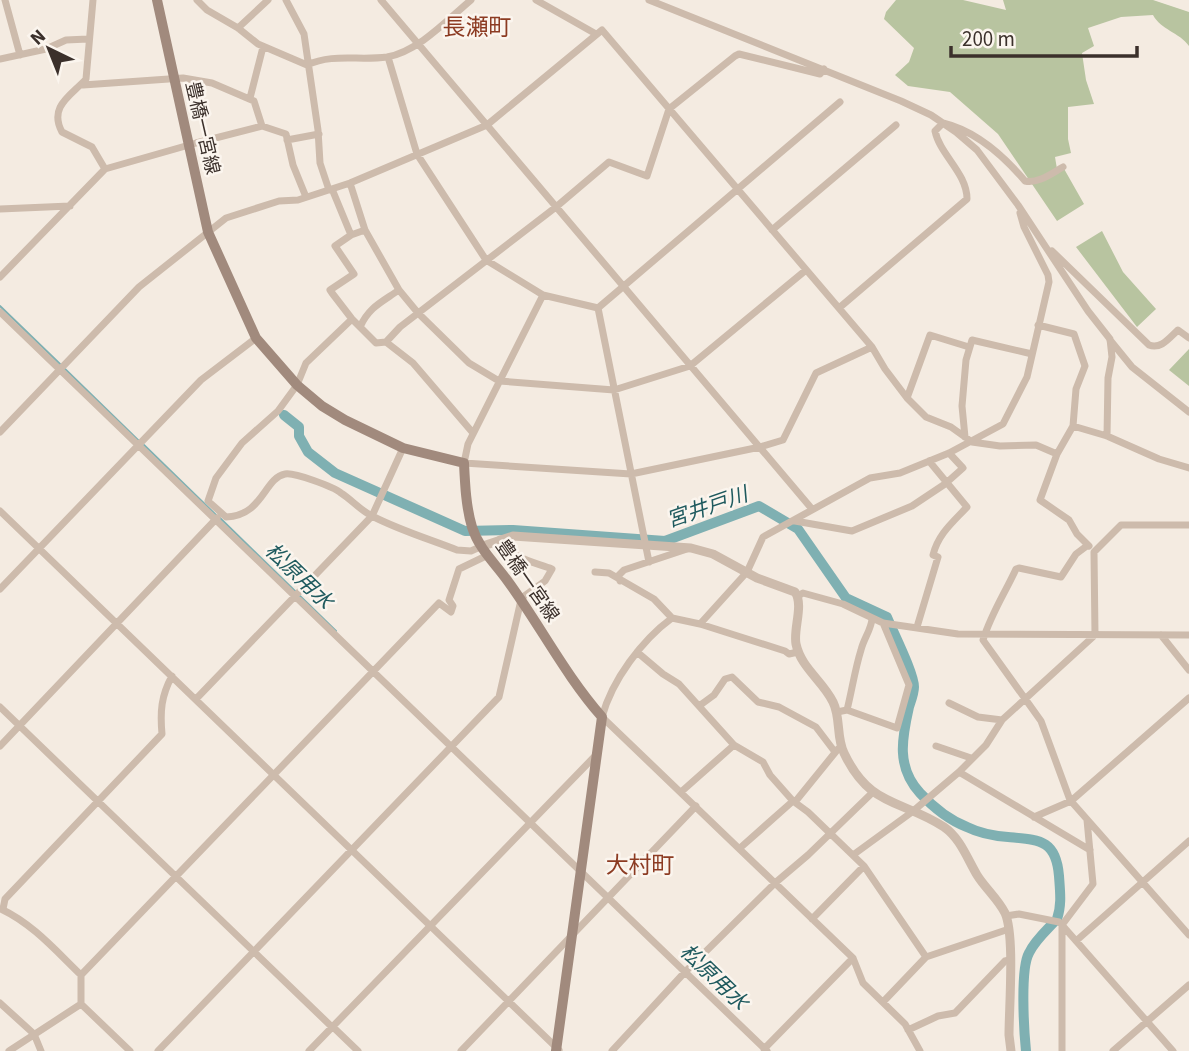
<svg xmlns="http://www.w3.org/2000/svg" width="1189" height="1051" font-family="'Source Sans 3','Noto Sans JP',sans-serif">
<style>
.green{fill:#b8c4a0}
.lines{fill:none;stroke-linecap:round;stroke-linejoin:round}
.stream{stroke:#7fb0b2;stroke-width:2}
.river{stroke:#7fb0b2;stroke-width:10}
.minor{stroke:#cdbbac;stroke-width:7}
.tertiary{stroke:#cdbbac;stroke-width:9}
.secondary{stroke:#a18a7d;stroke-width:10}
.labels{text-anchor:middle;dominant-baseline:central;stroke-width:5;stroke-linejoin:round;paint-order:stroke}
.street-label{font-size:19px;fill:#3b302b;stroke:#fbf5ee}
.water-label{font-size:21px;font-style:italic;fill:#1f5a5e;stroke:#fbf5ee}
.quarter-label{font-size:23px;fill:#8c3b22;stroke:#fbf5ee}
</style>
<rect width="100%" height="100%" fill="#f4ebe1"/>
<path class="green" d="M896,0H963L1006,10L1003,0H1153L1189,12V46C1179,32 1161,30 1153,15L1121,17L1088,28L1094,46L1082,53L1086,80L1094,104L1068,107V139L1071,153L1055,157L1057,169L1063,167L1084,204L1057,221L998,134L950,92L908,86L895,75L909,62L914,48L884,19L886,12Z
M1102,231L1123,272L1156,309L1137,327L1076,247Z
M1189,349V386L1169,370Z"/>
<g class="lines">
<path class="stream" d="M0,306L60,364
M64,368L140,442
M144,445L216,515
M220,518L296,592
M300,596L336,631"/>
<path class="river" d="M284,415L299,427V436L308,452L335,473L465,531L513,530L665,541L759,506L798,529L846,598L887,617C893,632 914,673 914,687C914,693 911,701 909,707C902,738 896,767 920,793C933,807 949,820 967,827C979,833 995,836 1008,837C1039,840 1056,839 1059,876C1060,891 1062,905 1057,919C1048,929 1035,940 1029,953C1020,969 1024,1031 1026,1051"/>
<path class="minor" d="M5,0L20,55
M93,0L86,79C72,95 48,106 62,132L92,147L105,169
M197,0L207,10L238,28L258,44L307,65C333,53 359,61 387,57C419,51 447,20 471,0
M286,0L304,34L318,130L320,163L329,190
M381,0L812,509
M536,0L596,34
M649,0L901,101L931,115L956,132L977,150L1018,205L1088,311L1110,339L1112,357L1108,378L1107,436
M238,28L268,0
M388,57L417,154L486,260L543,295L598,308L840,102
M0,59L46,49L66,40L88,39
M82,84L83,85L183,78L212,83L254,101L262,126
M250,98L263,47
M287,140L319,134
M350,183L365,230L399,290L418,313L469,363L499,381L614,390L690,366L806,270
M332,189L351,235
M0,209L70,206
M365,230L351,235L335,246L354,274L330,290L332,293L352,319L376,343L386,342L413,363L473,433
M772,230L896,125
M1052,251L1149,345C1161,350 1170,337 1178,330L1189,338
M0,277L105,169L196,143L262,126L286,134L293,165L306,197
M543,295L468,444L464,463L631,474L760,447L783,440L816,373L872,347
M598,308L649,562
M839,308L967,199C967,173 940,155 935,131L943,123C976,131 1003,155 1025,181C1038,184 1052,173 1063,167
M0,312L767,1051
M352,319L306,363L297,385L278,411L242,443L216,478L208,501L226,517C263,516 264,478 285,474C294,472 334,487 341,493C352,500 360,510 372,516C399,530 429,539 457,550L471,551L480,547
M1038,325L1074,334L1085,366L1076,389L1073,426L1057,454L1040,500L1069,520L1077,534L1089,546
M360,327C369,307 382,302 399,290
M1110,340L1132,367L1189,412
M386,342L400,327L556,207L609,162L647,176L669,109L735,56L739,54L820,74L824,69
M969,347L930,335L907,398L926,417L951,427L972,442L1000,446L1036,445L1057,454
M1073,426L1107,436L1159,459L1189,468
M0,432L139,287L226,218L279,201L298,200L350,183L487,125L602,30L872,347L885,369L907,398
M965,437L962,406L966,360L972,340L1032,354
M0,511L559,1050
M795,521L852,531L912,506L945,484L963,468L949,453
M500,539C509,558 534,562 552,569L545,581L520,599
M1088,545L1076,554L1061,577L1019,568L1016,569C1005,593 991,614 983,640L1041,721L1070,800L1189,935
M595,572L609,573L654,599L672,618L700,624L785,651L789,654L798,652
M620,581L618,576L624,570L687,549
M0,589L201,380L256,338
M798,596L803,593L843,604L883,623L958,634L1189,635
M672,618C642,640 612,680 602,717L853,958L863,983L905,1024L920,1051
M700,624L747,572L763,537L870,478L900,473L949,453L1003,424L1027,377L1049,282L1048,275L1024,227L1020,213
M917,627L938,557L933,555C938,534 953,522 967,507L929,461
M1161,635L1189,670
M637,652L663,674L679,684L734,745L763,762L770,775L793,801L808,812L864,866L926,957
M196,699L372,516L403,448
M949,703L978,717L1002,720
M699,706L714,695L725,679L732,677L758,702L779,707L816,727L835,752
M0,707L332,1027
M847,710C852,690 855,669 861,650C864,638 871,630 872,619
M837,712L847,710L897,728L909,685L883,623
M0,746L217,518
M936,746L971,758
M959,772L1090,850
M681,792L734,745
M795,802L838,749
M1034,817L1071,801L1189,698
M740,848L793,801
M853,855L912,812L959,772L986,745L1002,720L1095,635L1094,552L1121,525H1189
M1,909C33,924 56,951 81,975
M3,909L5,899L162,734C160,712 161,696 172,676
M1006,916L1019,914L1059,922L1062,925L1173,1051
M812,919L864,866
M1076,941L1189,841
M883,1002L926,957L1009,929
M0,1003L34,1034L41,1051
M81,1004L130,1051
M333,1027L358,1051
M908,1030L938,1016L955,1013L1005,961L1009,960
M764,1049L853,958
M9,1051L81,1004V975L439,603L451,612L453,606L449,600L459,569L486,556
M158,1051L499,697L521,600
M309,1051L596,755
M461,1051L696,806
M612,1051L685,972L775,883L808,855L873,792
M1062,1051V925L1093,884L1087,820
M1113,1051L1189,985"/>
<path class="tertiary" d="M480,547L513,536L691,548L713,554L757,578L795,592C804,605 793,629 796,644C801,668 823,681 833,702C841,718 836,737 844,753C870,808 901,799 944,827C960,838 967,858 977,875C985,888 998,899 1005,913C1015,935 1009,1008 1009,1035L1011,1051"/>
<path class="secondary" d="M157,0L208,232L256,338L297,385L322,406L345,420L403,448L464,463C465,484 466,507 472,527C479,549 494,562 507,580C540,625 565,675 602,717L556,1051"/>
</g>
<g class="labels">
<g class="street-label">
<text transform="translate(202 128) rotate(77)">豊橋一宮線</text>
<text transform="translate(527 581) rotate(55)">豊橋一宮線</text>
</g>
<g class="water-label">
<text transform="translate(707 507) rotate(-19)">宮井戸川</text>
<text transform="translate(299 576) rotate(44)">松原用水</text>
<text transform="translate(714 977) rotate(44)">松原用水</text>
</g>
<g class="quarter-label">
<text x="477" y="27">長瀬町</text>
<text x="640" y="865">大村町</text>
</g>
</g>
<g transform="translate(49 49) rotate(317)" stroke="#fbf5ee" stroke-width="5" paint-order="stroke">
<path d="M0-5L12 26L0 18L-12 26Z" fill="#3b302b"/>
<text y="-10" font-size="19" font-weight="bold" text-anchor="middle" fill="#3b302b">N</text>
</g>
<path d="M951 46v10h186v-10" fill="none" stroke="#3b302b" stroke-width="3.5"/>
<text x="962" y="46" font-size="21" fill="#3b302b" stroke="#fbf5ee" stroke-width="5" paint-order="stroke">200 m</text>
</svg>
